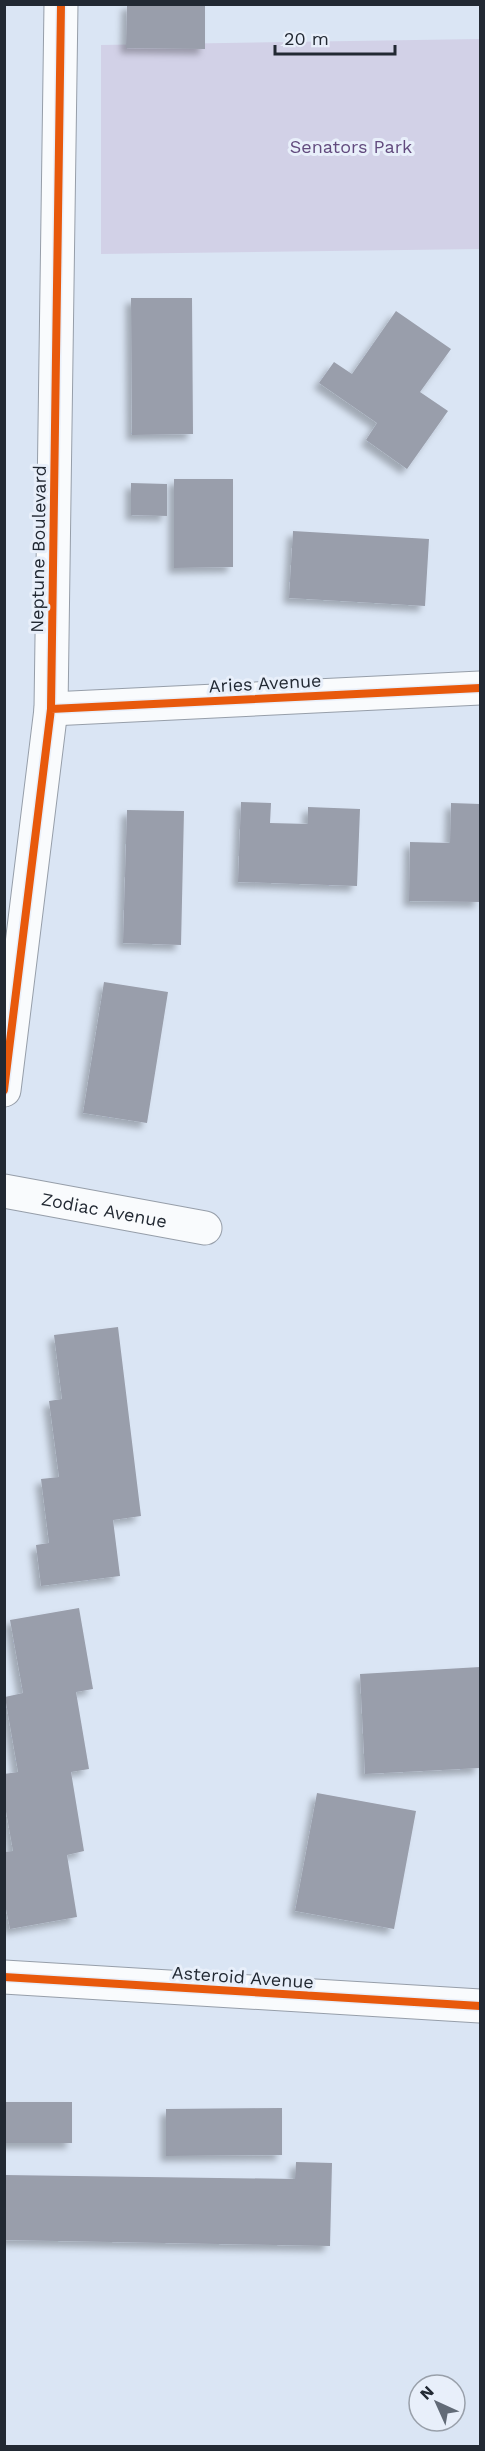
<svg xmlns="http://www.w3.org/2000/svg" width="485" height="2451" font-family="'Work Sans',sans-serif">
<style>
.green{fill:#d2d1e7}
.building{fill:#999eab;filter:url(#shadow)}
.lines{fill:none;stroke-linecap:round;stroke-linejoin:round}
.street-casing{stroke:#969ea9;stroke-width:35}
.street{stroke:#f9fbfd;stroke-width:33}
.cycleway-casing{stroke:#e8effa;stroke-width:11}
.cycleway{stroke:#e8590c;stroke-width:8}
.labels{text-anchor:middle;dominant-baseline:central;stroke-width:6;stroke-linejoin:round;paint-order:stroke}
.park-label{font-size:18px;fill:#624b7e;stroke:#e8effa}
.street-label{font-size:18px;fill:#222933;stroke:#e8effa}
</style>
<defs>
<filter id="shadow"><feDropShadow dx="-5.5" dy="5.5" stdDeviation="3" flood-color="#0004"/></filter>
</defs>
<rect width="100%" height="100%" fill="#dae5f4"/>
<path class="green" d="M480,39V249L101,254V45Z"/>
<path class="building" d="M127,4H205V49L126,48Z
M131,298H192L193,434L132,435Z
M396,311L451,349L420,392L448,411L407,469L366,440L377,423L319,383L334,362L352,374Z
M174,479H233V567L174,568Z
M131,483L167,484V516L131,515Z
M293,531L429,539L425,606L289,598Z
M241,802L271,803L270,823L308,824V807L360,809L357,886L238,882Z
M451,803L480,804V902L409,901L410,842L450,843Z
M127,810L184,811L181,945L123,943Z
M104,982L168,992L147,1123L83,1113Z
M118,1327L141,1516L113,1520L120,1576L41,1586L36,1545L49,1543L41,1479L59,1477L49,1401L62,1399L54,1335Z
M79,1608L93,1689L76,1692L89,1769L71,1772L84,1851L67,1855L77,1917L10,1929L4,1899V1852L13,1851L4,1800V1774L18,1772L5,1697L23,1693L10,1620Z
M480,1667V1768L365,1774L360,1674Z
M317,1793L416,1811L394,1929L295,1911Z
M4,2102H72V2143H4Z
M282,2108V2155L166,2156V2109Z
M296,2162L332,2163L330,2246L4,2240V2175L295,2179Z"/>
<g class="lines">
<defs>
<g id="street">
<path d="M51,709L480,688"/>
<path d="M4,1090L51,709L61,4"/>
<path id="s1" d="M4,1191L205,1228"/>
<path d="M4,1977L480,2006"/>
</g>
</defs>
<use href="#street" class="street-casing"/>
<use href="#street" class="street"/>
<defs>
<path id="cycleway" d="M51,709L480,688
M4,1090L51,709L61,4
M4,1977L480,2006"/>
</defs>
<use href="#cycleway" class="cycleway-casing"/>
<use href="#cycleway" class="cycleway"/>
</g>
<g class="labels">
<g class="park-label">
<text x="351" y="146">Senators Park</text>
</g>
<g class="street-label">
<text transform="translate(38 549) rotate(-89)">Neptune Boulevard</text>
<text transform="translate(265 683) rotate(-3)">Aries Avenue</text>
<text stroke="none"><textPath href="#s1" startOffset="102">Zodiac Avenue</textPath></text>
<text transform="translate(243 1977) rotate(4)">Asteroid Avenue</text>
</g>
</g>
<rect width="485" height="2451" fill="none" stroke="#222933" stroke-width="12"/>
<g transform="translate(437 2403) rotate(315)"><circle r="28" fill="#e8effa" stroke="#99a0aa" stroke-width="1.5"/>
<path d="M0-4.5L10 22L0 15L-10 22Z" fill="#626b77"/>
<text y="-9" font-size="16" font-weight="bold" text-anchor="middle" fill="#222933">N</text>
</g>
<path d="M275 45v9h120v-9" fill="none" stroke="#222933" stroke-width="3"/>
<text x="284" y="45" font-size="18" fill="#222933" stroke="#e8effa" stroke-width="4.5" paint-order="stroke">20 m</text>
</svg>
